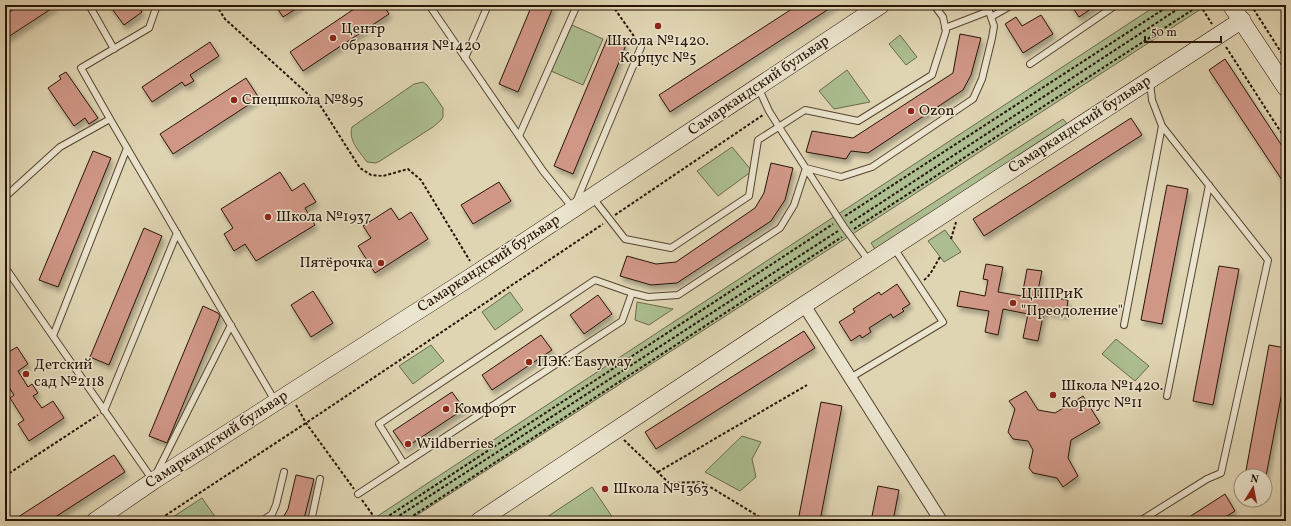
<svg xmlns="http://www.w3.org/2000/svg" width="1291" height="526" font-family="Vollkorn,serif">
<style>
.green{fill:#acbe91;stroke:#6a694c}
.building{fill:#d09787;stroke:#281406;filter:url(#shadow)}
.lines{fill:none;stroke-linecap:round;stroke-linejoin:round}
.lane-casing{stroke:#564431;stroke-width:8}
.street-casing{stroke:#564431;stroke-width:14}
.secondary-casing{stroke:#281406;stroke-width:18}
.path{stroke:#281406;stroke-width:2;stroke-dasharray:3 2;stroke-linecap:butt}
.lane{stroke:#ebe4ce;stroke-width:6}
.street{stroke:#ebe4ce;stroke-width:12}
.secondary{stroke:#ebe4ce;stroke-width:17}
.poi-dot{fill:#8f2418;stroke:#ebe4ce;stroke-width:1.5}
.labels{text-anchor:middle;dominant-baseline:central;stroke-width:3;stroke-linejoin:round;paint-order:stroke}
.poi-label{font-size:15px;fill:#281406;stroke:#ebe4ce;text-anchor:start}
.street-label{font-size:15px;fill:#281406;stroke:#ebe4ce}
</style>
<defs>
<filter id="shadow"><feDropShadow dx="2.5" dy="4.5" stdDeviation="2" flood-color="#0004"/></filter>
</defs>
<rect width="100%" height="100%" fill="#e0d5b3"/>
<filter id="stains"><feTurbulence type="fractalNoise" baseFrequency=".005" numOctaves="4"/><feColorMatrix values="0 0 0 0 .2 0 0 0 0 .09 0 0 0 0 .02 0 0 0 .5 -.17"/></filter>
<radialGradient id="worn" r=".72"><stop offset=".6" stop-color="#630" stop-opacity="0"/><stop offset="1" stop-color="#630" stop-opacity=".3"/></radialGradient>
<path class="green" d="M1157,5H1198L1201,9L408,521H370Z
M572,25L603,39L583,85L551,71Z
M900,35L917,57L906,65L889,44Z
M847,70L870,102L834,109L819,91Z
M423,82L427,85L443,108V117L441,120L433,127L380,161L376,163L367,162C360,152 348,141 352,127L414,84Z
M1063,119L1068,125L879,255L871,243Z
M732,147L752,171L718,196L697,171Z
M945,230L961,252L944,262L928,241Z
M510,292L523,310L495,330L482,312Z
M637,302L673,309L649,325L635,320Z
M1116,339L1149,366L1135,381L1102,354Z
M431,345L444,361L413,384L399,366Z
M742,436L761,442L752,459L756,477L740,491L705,472Z
M592,487L615,521H541Z
M202,498L216,518L212,521H175L173,517Z"/>
<path class="building" d="M20,5H57L5,39V15Z
M109,5H137L142,12L124,25Z
M275,5H302L283,17Z
M360,5H383L389,14L303,71L290,52Z
M532,5H554L518,92L499,84Z
M798,5H835L670,112L659,95Z
M1071,5H1097L1079,17Z
M1041,15L1053,34L1023,53L1005,24L1016,17L1022,26Z
M960,34L981,38L971,75L963,90L868,153L851,151L846,159L806,152L812,131L853,138L953,73Z
M608,37L626,45L573,174L554,166Z
M210,42L219,56L190,75L194,81L185,86L182,82L152,102L142,87Z
M1225,59L1286,152V186L1209,70Z
M66,72L98,118L89,124L85,118L74,126L48,88L61,79L59,76Z
M246,78L259,98L173,154L160,134Z
M1131,118L1142,135L984,236L973,219Z
M93,151L111,158L58,287L39,280Z
M771,163L793,168L785,200L771,221L677,283L651,285L620,276L627,256L656,264L676,262L755,208L764,193Z
M280,172L292,191L304,183L316,202L305,208L315,225L256,261L245,244L234,251L224,234L233,228L221,209Z
M499,182L511,201L473,224L461,205Z
M1167,185L1188,189L1162,324L1141,320Z
M391,208L399,220L411,212L428,239L375,273L358,246L371,238L363,226Z
M144,228L162,236L109,365L90,357Z
M986,264L1003,267L998,292L1022,296L1027,269L1042,271L1037,295L1068,300L1066,315L1044,311L1038,341L1023,338L1028,314L1003,309L998,335L985,332L989,311L957,306L960,291L985,296L988,280L983,279Z
M1219,266L1239,269L1213,405L1193,401Z
M897,284L910,304L902,309L904,311L893,318L891,314L869,328L871,332L862,338L860,335L851,341L839,322L855,312L853,309L879,292L881,295Z
M313,291L333,323L311,337L291,305Z
M598,295L612,314L584,334L570,315Z
M203,306L218,313L220,316L167,443L149,436Z
M804,331L815,348L656,449L645,432Z
M541,335L552,350L492,390L482,375Z
M1269,345L1286,348V371L1266,476H1245Z
M17,347L28,364L18,371L28,387L32,384L38,393L33,396L42,408L53,401L64,418L29,441L18,424L24,420L10,398L14,395L5,381V354Z
M1026,391L1038,410L1055,413L1083,396L1100,423L1071,440L1068,458L1078,476L1063,487L1057,478L1033,473L1029,468L1033,450L1028,441L1013,439L1008,432L1015,409L1009,401Z
M452,392L464,409L405,448L393,431Z
M821,402L842,406L820,521H798Z
M114,455L125,472L49,521H12Z
M296,475L314,479L305,515L301,521H281L288,509Z
M878,486L899,490L893,521H871Z
M1225,494L1235,511L1219,521H1183Z"/>
<g class="lines">
<defs>
<path id="lane" d="M89,5L114,49
M429,5L543,171L572,207
M991,17L1012,5
M465,58L488,5
M1030,64L1116,5
M758,87L769,111L779,127L844,227L869,261
M110,119L275,401
M519,136L577,5
M5,197L60,147L110,119L81,68L149,28L157,5
M593,198L625,239L671,248L749,196L758,140L805,110L858,121L932,75L946,31L943,17L934,5
M576,202L641,47
M7,270L152,479
M1124,325L1162,126
M53,336L127,148
M850,378L943,322L894,248
M1167,396L1209,185
M104,411L177,233
M404,464L379,424L595,280L632,293L648,297L678,295L780,228L794,205L806,168L841,177L872,167L973,99L982,79L992,38L994,26L989,11L945,28
M157,472L231,325
M358,494L622,321L632,293
M262,521L272,514L276,505L284,472
M310,521L312,517L320,479
M1140,521L1207,479L1221,473L1268,260L1162,126L1152,100L1150,82"/>
<path id="street" d="M804,305L941,521"/>
<path id="secondary" d="M1231,5L1286,88
M95,521L153,481L477,273L881,5
M479,521L804,305L1242,20"/>
</defs>
<use href="#lane" class="lane-casing"/>
<use href="#street" class="street-casing"/>
<use href="#secondary" class="secondary-casing"/>
<path class="path" d="M216,5L225,19L320,105L360,168L371,175L383,176L408,169L421,180L470,261
M612,5L638,42
M1200,5L1212,24
M1251,5L1286,60
M1226,47L1286,140
M646,54L654,66
M615,215L763,115
M845,216L1170,5
M850,223L1184,5
M854,229L1200,5
M951,239L956,222
M924,280C931,275 935,265 940,257
M296,405L306,423L354,489
M624,440L669,483L702,482L763,519L765,521
M658,472L807,385
M5,476L98,415
M362,500L377,521
M157,521L306,423L603,224
M381,521L833,224
M391,521L838,231
M405,521L842,237"/>
<use href="#lane" class="lane"/>
<use href="#street" class="street"/>
<use href="#secondary" class="secondary"/>
</g>
<g class="poi-dot">
<circle cx="658" cy="26" r="4"/>
<circle cx="333" cy="38" r="4"/>
<circle cx="234" cy="100" r="4"/>
<circle cx="911" cy="111" r="4"/>
<circle cx="268" cy="217" r="4"/>
<circle cx="381" cy="263" r="4"/>
<circle cx="1013" cy="303" r="4"/>
<circle cx="529" cy="362" r="4"/>
<circle cx="26" cy="374" r="4"/>
<circle cx="1053" cy="395" r="4"/>
<circle cx="446" cy="409" r="4"/>
<circle cx="408" cy="444" r="4"/>
<circle cx="605" cy="489" r="4"/>
</g>
<g class="labels">
<g class="poi-label">
<text x="341" y="29">Центр<tspan x="341" dy="17">образования №1420</tspan></text>
<text x="658" y="41" text-anchor="middle">Школа №1420.<tspan x="658" dy="17">Корпус №5</tspan></text>
<text x="242" y="100">Спецшкола №895</text>
<text x="919" y="111">Ozon</text>
<text x="276" y="217">Школа №1937</text>
<text x="373" y="263" text-anchor="end">Пятёрочка</text>
<text x="1021" y="294">ЦППРиК<tspan x="1021" dy="17">"Преодоление"</tspan></text>
<text x="537" y="362">ПЭК: Easyway</text>
<text x="34" y="365">Детский<tspan x="34" dy="17">сад №2118</tspan></text>
<text x="1061" y="386">Школа №1420.<tspan x="1061" dy="17">Корпус №11</tspan></text>
<text x="454" y="409">Комфорт</text>
<text x="416" y="444">Wildberries</text>
<text x="613" y="489">Школа №1363</text>
</g>
<g class="street-label">
<text transform="translate(759 86) rotate(-34)">Самаркандский бульвар</text>
<text transform="translate(1080 125) rotate(-33)">Самаркандский бульвар</text>
<text transform="translate(489 264) rotate(-33)">Самаркандский бульвар</text>
<text transform="translate(217 440) rotate(-33)">Самаркандский бульвар</text>
</g>
</g>
<rect width="1291" height="526" fill="none" stroke="#e0d5b3" stroke-width="20"/>
<rect x="6" y="6" width="1279" height="514" fill="none" stroke="#281406" stroke-width="2"/>
<rect x="10" y="10" width="1271" height="506" fill="none" stroke="#281406"/>
<g transform="translate(1253 488) rotate(10)"><circle r="19" fill="#ebe4ce" stroke="#9d917e"/>
<path d="M0-3L7 15L0 10L-7 15Z" fill="#8f2418"/>
<text y="-6" font-size="11" font-weight="bold" text-anchor="middle" fill="#281406">N</text>
</g>
<path d="M1145 36v6h76v-6" fill="none" stroke="#281406" stroke-width="2"/>
<text x="1151" y="36" font-size="12" fill="#281406" stroke="#ebe4ce" stroke-width="3" paint-order="stroke">50 m</text>
<rect width="100%" height="100%" filter="url(#stains)"/>
<rect width="100%" height="100%" fill="url(#worn)"/>
</svg>
